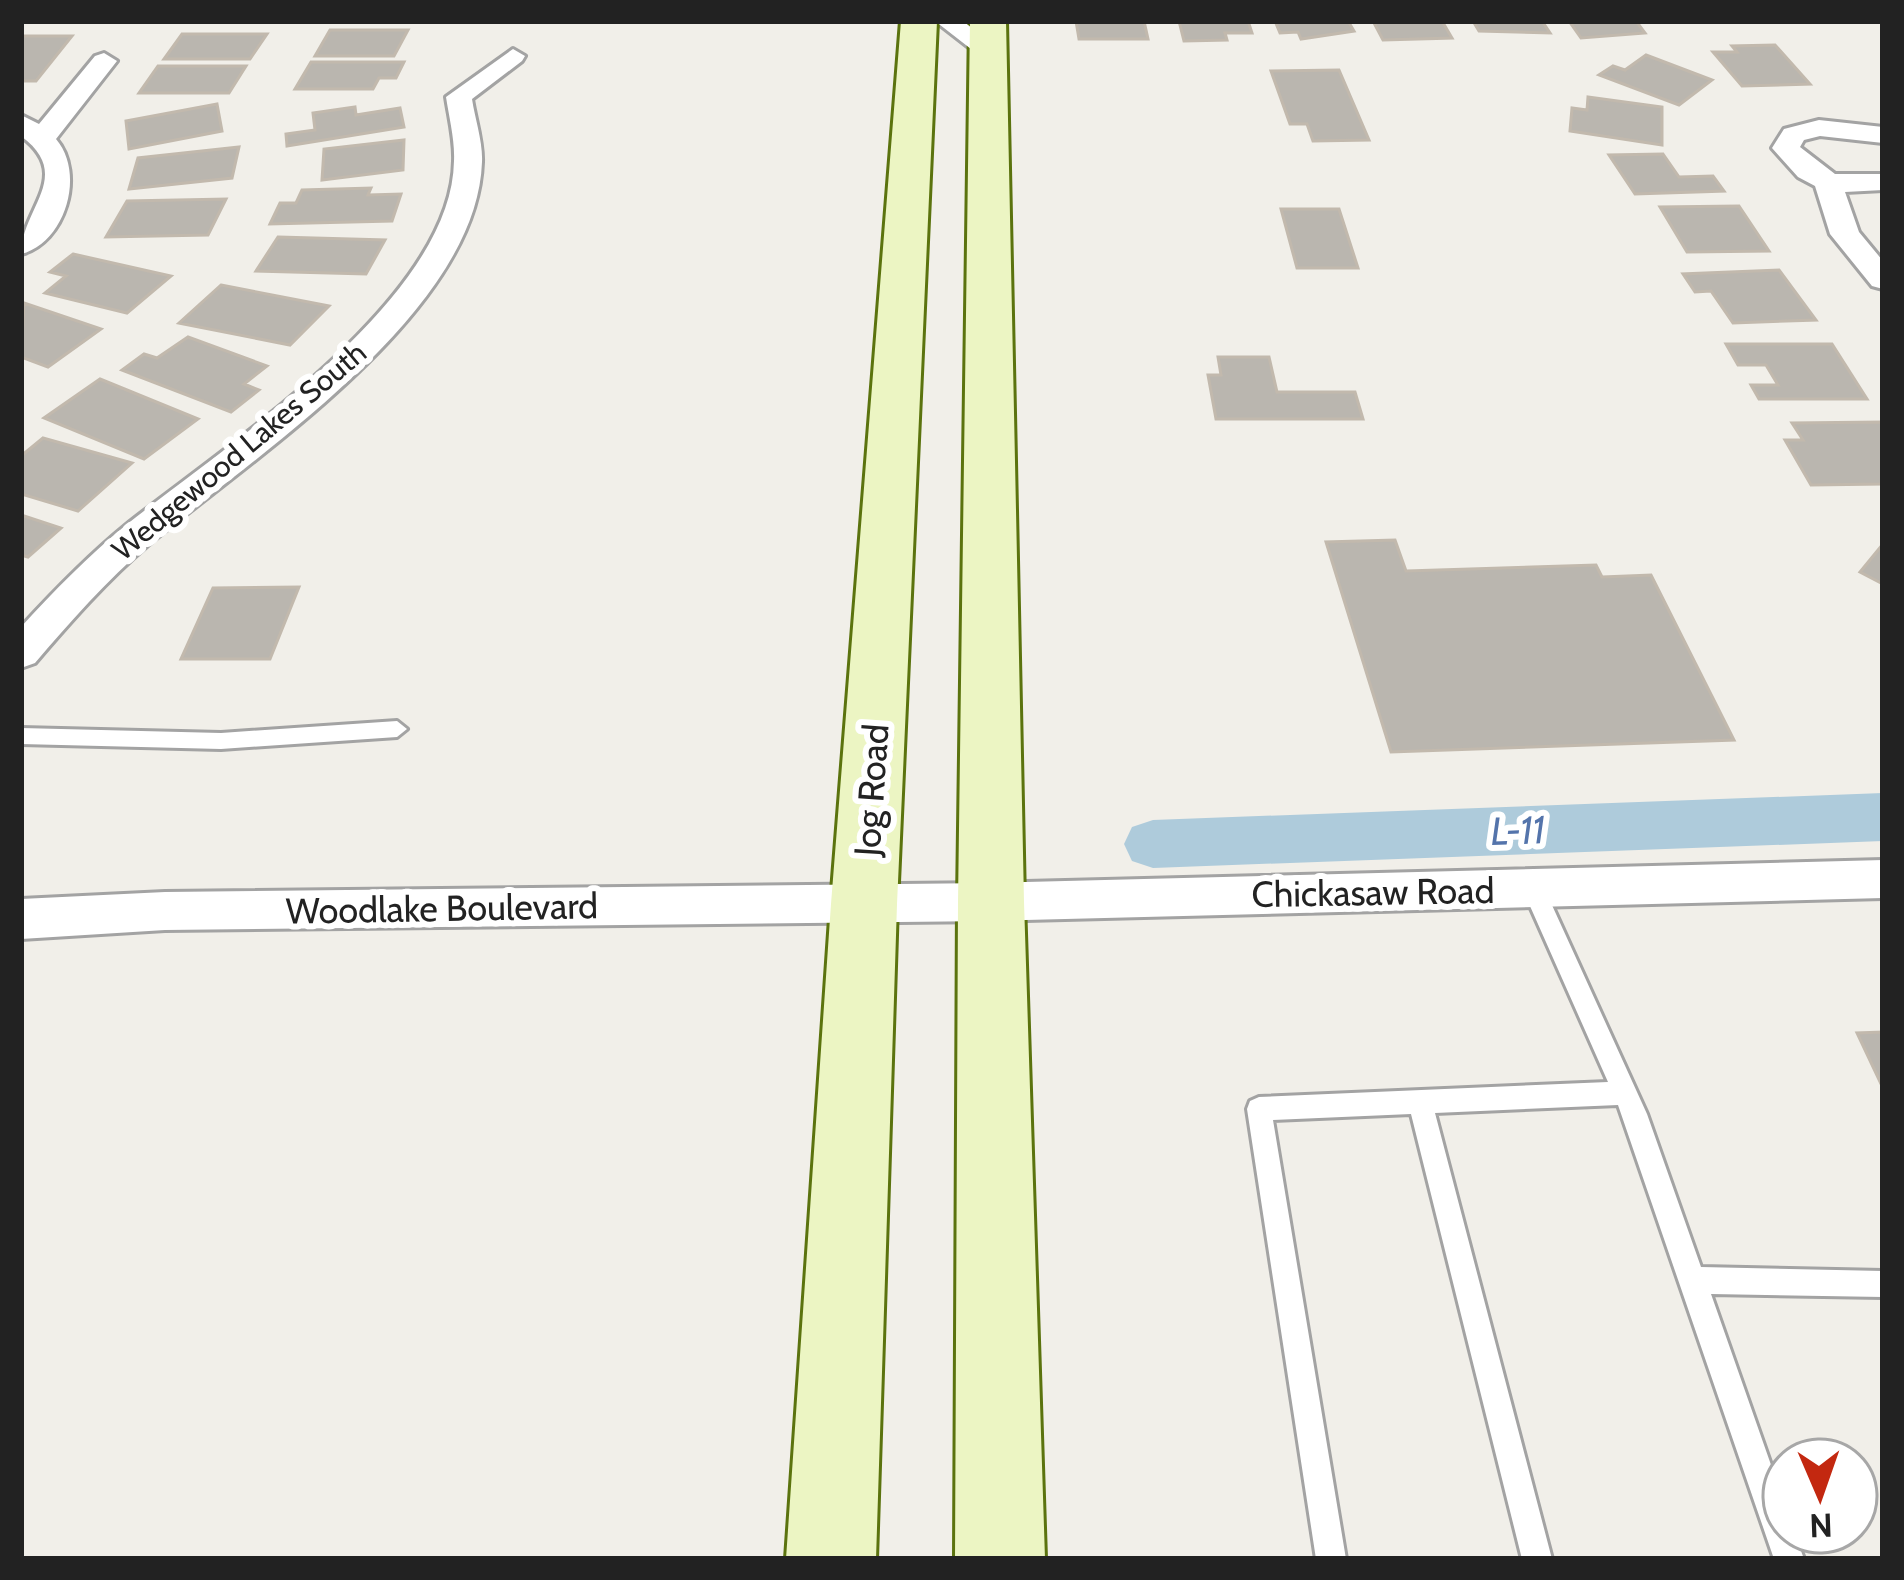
<svg xmlns="http://www.w3.org/2000/svg" width="1904" height="1580" font-family="Cabin,sans-serif">
<style>
.lines{fill:none;stroke-linecap:round;stroke-linejoin:round}
.canal{fill:#aecbdb;fill-rule:evenodd}
.building{fill:#bab6af;stroke:#c2b9ad;stroke-width:3}
.lane-casing{stroke:#a3a3a3;stroke-width:6}
.street-casing{stroke:#a3a3a3;stroke-width:6}
.secondary-casing{stroke:#5b730e;stroke-width:6}
.lane{fill:#fff;fill-rule:evenodd}
.street{fill:#fff;fill-rule:evenodd}
.secondary{fill:#ecf5c3;fill-rule:evenodd}
.labels{text-anchor:middle;dominant-baseline:central;stroke-width:12;stroke-linejoin:round;paint-order:stroke}
.far-street-label{font-size:30px;fill:#222;stroke:#fff}
.street-label{font-size:36px;fill:#222;stroke:#fff}
.water-label{font-size:39px;font-style:italic;fill:#5474ab;stroke:#fff}
</style>
<rect width="100%" height="100%" fill="#f1efe9"/>
<g class="lines">
<path class="canal" d="M1883,793V841L1153,868L1132,861L1124,844L1132,827L1153,820Z"/>
</g>
<path class="building" d="M1076,21H1144L1148,39H1079Z
M1179,21H1248L1252,33H1225L1227,40L1184,41Z
M1275,21H1348L1354,31L1301,39L1298,32L1280,33Z
M1373,21H1442L1452,38L1383,40Z
M1473,21H1542L1550,33L1479,31Z
M1569,21H1636L1645,33L1581,38Z
M330,30H408L394,56H315Z
M182,34H267L250,59H164Z
M21,36H72L36,81H21Z
M1775,45L1810,84L1742,86L1713,52H1737L1732,46Z
M1646,55L1712,80L1679,105L1599,75L1613,66L1625,70Z
M311,62H404L396,78H379L373,89H295Z
M158,66H246L229,93H139Z
M1339,70L1369,140L1313,141L1307,124H1290L1271,71Z
M1588,97L1662,107V145L1570,131L1572,108L1587,110Z
M217,104L222,131L129,149L126,121Z
M355,107L356,115L400,108L404,127L287,146L286,134L315,130L313,113Z
M404,140L403,170L322,180L324,149Z
M239,147L232,178L129,189L138,158Z
M1663,154L1679,177L1713,176L1724,191L1635,194L1609,155Z
M371,188L368,195L401,194L392,221L270,224L280,203H296L302,190Z
M226,199L208,235L106,237L127,201Z
M1739,206L1769,251L1687,252L1660,207Z
M1281,209H1339L1358,268H1297Z
M278,237L385,240L366,274L256,271Z
M73,254L171,276L127,313L45,293L66,276L50,272Z
M1779,270L1816,320L1733,323L1711,291L1695,292L1683,274Z
M221,285L329,306L290,345L179,323Z
M24,303L101,329L48,367L21,357Z
M188,337L267,366L244,384L259,390L231,412L122,370L144,354L157,358Z
M1726,344H1832L1867,399H1759L1751,385H1778L1766,365H1738Z
M1218,357H1269L1277,392H1355L1363,419H1216L1208,375H1221Z
M100,379L198,419L144,459L44,418Z
M1883,422V484L1811,485L1785,440H1803L1792,423Z
M43,438L132,463L78,511L21,494V456Z
M21,515L61,528L28,557L21,555Z
M1395,540L1406,571L1596,565L1602,577L1651,575L1734,740L1391,752L1326,542Z
M1883,544V584L1860,572Z
M299,587L270,659H181L213,588Z
M1883,1032V1088L1857,1033Z"/>
<g class="lines">
<defs>
<path id="lane" d="M397,721L407,729L397,737L221,749L21,744V728L221,733Z
M1533,879L1541,881L1647,1114L1701,1267L1883,1271V1297L1711,1294L1784,1502V1532H1794L1804,1559H1774L1618,1105L1435,1113L1552,1559H1522L1411,1114L1273,1120L1346,1559H1316L1247,1109L1250,1101L1259,1097L1608,1082L1522,888L1525,881Z"/>
<path id="street" d="M935,21H963L1001,51L998,56H980Z
M513,49L525,56L522,61L472,99C475,119 483,142 482,162C477,313 253,457 148,545C107,580 70,622 35,663L21,668V627C54,591 88,556 126,525C225,446 452,300 454,161C455,140 449,117 446,97Z
M104,53L117,61L56,139C86,174 65,243 21,254C21,208 75,176 21,136V115L39,124L95,56Z
M1819,120L1883,127V143L1820,136L1804,140L1800,147L1835,174H1883V190L1845,192L1859,232L1883,261V289L1872,286L1830,234L1815,186L1798,177L1772,148L1784,129Z
M1883,860V898L991,921L165,930L21,939V899L165,892L991,883Z"/>
<path id="secondary" d="M901,21H937L897,904L876,1559H786L831,904Z
M970,21H1006L1024,902L1045,1559H955L958,902Z"/>
</defs>
<use href="#lane" class="lane-casing"/>
<use href="#street" class="street-casing"/>
<use href="#secondary" class="secondary-casing"/>
<use href="#lane" class="lane"/>
<use href="#street" class="street"/>
<use href="#secondary" class="secondary"/>
</g>
<g class="labels">
<g class="far-street-label">
<text transform="translate(239 451) rotate(-40)">Wedgewood Lakes South</text>
</g>
<g class="street-label">
<text transform="translate(871 790) rotate(-86)">Jog Road</text>
<text transform="translate(1373 892) rotate(-1)">Chickasaw Road</text>
<text transform="translate(442 908) rotate(-1)">Woodlake Boulevard</text>
</g>
<g class="water-label">
<text transform="translate(1518 830) rotate(-2)">L-11</text>
</g>
</g>
<rect width="1904" height="1580" fill="none" stroke="#222222" stroke-width="48"/>
<g transform="translate(1820 1496) rotate(178)"><circle r="57" fill="#ffffff" stroke="#a7a7a7" stroke-width="3"/>
<path d="M0-9L21 45L0 30L-21 45Z" fill="#c32810"/>
<text y="-18" font-size="33" font-weight="bold" text-anchor="middle" fill="#222222">N</text>
</g>
</svg>
